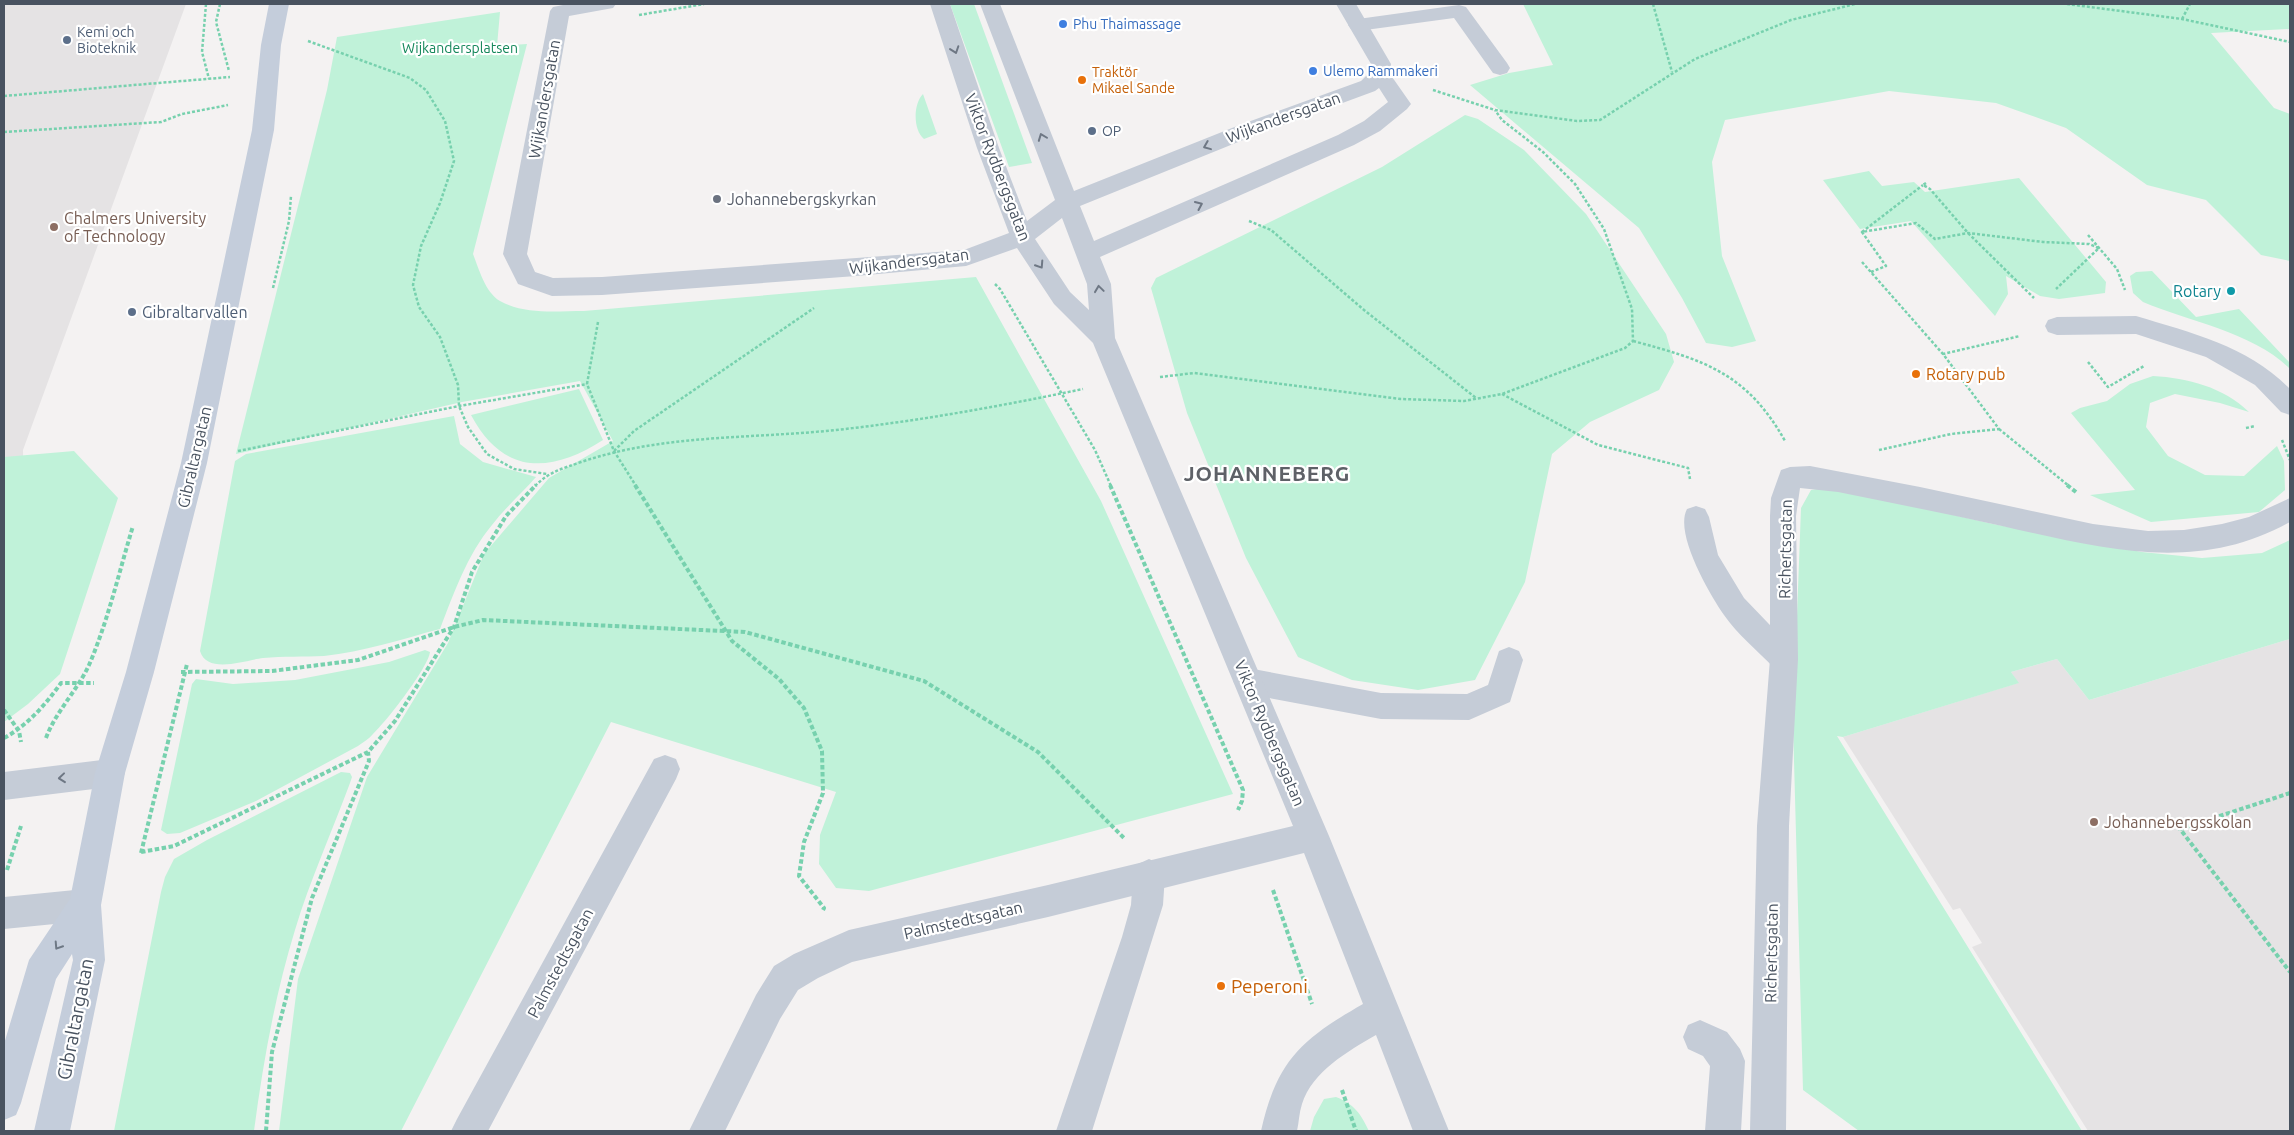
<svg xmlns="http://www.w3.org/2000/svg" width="2294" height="1135" font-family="Ubuntu,sans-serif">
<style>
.education{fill:#e5e3e4}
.green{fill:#c0f2d9}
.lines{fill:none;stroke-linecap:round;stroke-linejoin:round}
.path-far1{stroke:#77d1ae;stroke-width:2.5;stroke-dasharray:3 2;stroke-linecap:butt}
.path{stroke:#77d1ae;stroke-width:4;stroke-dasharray:4.5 2.5;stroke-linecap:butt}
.lane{fill:#c5ccd7;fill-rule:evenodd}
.street{fill:#c5ccd7;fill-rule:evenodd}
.secondary{fill:#c4cddb;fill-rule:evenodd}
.oneway{stroke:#6e7784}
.oneway2{stroke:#6e7885}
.shop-dot{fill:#3f7fe0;stroke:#fff;stroke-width:2}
.service-dot{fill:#5c6f8a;stroke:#fff;stroke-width:2}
.food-dot{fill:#e8710a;stroke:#fff;stroke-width:2}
.worship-dot{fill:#6b7280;stroke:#fff;stroke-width:2}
.education-dot{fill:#8d6e63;stroke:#fff;stroke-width:2}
.culture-dot{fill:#0f9aa8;stroke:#fff;stroke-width:2}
.labels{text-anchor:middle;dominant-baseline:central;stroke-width:4.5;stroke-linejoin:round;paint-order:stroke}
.far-shop-label{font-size:14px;fill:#366cbe;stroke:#fff;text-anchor:start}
.far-service-label{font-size:14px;fill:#4e5e75;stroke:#fff;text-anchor:start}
.far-park-label{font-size:14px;fill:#14875a;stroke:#fff}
.far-food-label{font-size:14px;fill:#c56008;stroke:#fff;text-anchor:start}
.street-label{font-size:16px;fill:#495360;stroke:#fff}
.worship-label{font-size:16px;fill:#5b616d;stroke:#fff;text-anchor:start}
.education-label{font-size:16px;fill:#785e54;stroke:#fff;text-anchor:start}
.culture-label{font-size:16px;fill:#0d838f;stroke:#fff;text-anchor:end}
.service-label{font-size:16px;fill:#4e5e75;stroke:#fff;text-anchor:start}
.food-label{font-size:16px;fill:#c56008;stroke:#fff;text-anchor:start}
.near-food-label{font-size:19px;fill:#c56008;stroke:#fff;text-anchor:start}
.near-street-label{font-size:19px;fill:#495360;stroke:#fff}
.district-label{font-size:21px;font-weight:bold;letter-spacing:1px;fill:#5e6167;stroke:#fff}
</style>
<rect width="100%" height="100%" fill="#f4f2f2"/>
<path class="education" d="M4,4H186L23,450L26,619L4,671Z
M2290,639V1131H2088L1972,947L1982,943L1960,908L1953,910L1843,737L2018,683L2011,672L2057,659L2089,700Z"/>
<path class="green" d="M950,4H974L1032,163L1009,167Z
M1523,4H2290V29L2211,33L2274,108L2290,114V261L2261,255L2206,200L2147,185L2066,128L1996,103L1889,91L1725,120L1712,162L1722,256L1756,341L1732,347L1706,343L1682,298L1639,228L1470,85L1509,73L1553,65Z
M500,12L497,46L527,44L473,254C479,269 485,292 500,301C525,315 556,311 584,311L976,277L1101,501L1233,794L869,891L836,888L819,864L820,835L836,792L611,722L401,1131H279L298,979L367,777L448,643L484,554L549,478L613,441L580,381L462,402L236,454L327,90L337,37Z
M923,94L937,134L924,139C913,130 913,104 923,94Z
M1465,115L1478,119L1524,150L1586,214L1666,334L1674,362L1659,390L1590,422L1552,454L1525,582L1475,680L1418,690L1352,680L1298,657L1246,558L1187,413L1151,288L1156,278L1382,167Z
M1869,171L1882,186L1914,182L1925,192L2019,178L2106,282L2105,293L2059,299L2040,296L2006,276L2008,294L1995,316L1911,221L1860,229L1823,180Z
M2152,271L2196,317L2239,309L2290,363V369C2255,333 2188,321 2143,302L2133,293L2130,276L2136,272Z
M2153,376C2188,378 2223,387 2249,412L2220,403L2175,394L2150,403L2146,427L2168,456L2205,475L2244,476L2277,446L2284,461L2285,490L2259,512L2151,522L2090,495L2135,490L2071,413L2080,408L2107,401L2130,384Z
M579,389L603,440C550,474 503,475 471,415Z
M454,416L460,444L483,462L536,477C522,493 505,508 492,525C467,555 454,593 440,629C402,639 363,652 324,656C304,657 283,656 263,658C246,660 207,675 200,651L235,461L246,454Z
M74,451L118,498L60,674L28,704L4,722V457Z
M1832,487L1993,524L2142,552L2202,558L2262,553L2290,540V639L2089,700L2057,659L2011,672L2019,683L1843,737L1837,736L2082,1131H1859L1803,1090L1793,724L1801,508L1811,490Z
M425,650L430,652C428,668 386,722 373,734C369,739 363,742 358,746L256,801L180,833L167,834L161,830L192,684L196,679L233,684L295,680L389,662Z
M341,772L350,773L352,777L350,783C332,832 310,880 295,930C275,995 263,1063 254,1131H114L161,892L165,877L174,859L207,840Z
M1336,1097C1354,1104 1361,1114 1369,1131H1310L1314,1117L1324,1099Z"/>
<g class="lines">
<path class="path-far1" d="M206,4L202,52L209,79
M220,4L216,22L229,71
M1653,4L1672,72
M2067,4L2182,19L2290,42
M639,15L704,4
M2182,19L2190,4
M308,41L410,78L426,90L445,121L454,161L440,203L421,246L413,285L419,307L440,337L458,385L459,406L468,427L487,454L514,469L547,474
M1433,90L1495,110L1577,121L1600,120L1695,59L1791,20L1855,4
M4,96L230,77
M4,132L161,122L182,114L228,105
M1926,183L1923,185L1930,189L1968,233L2034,298
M1249,221L1271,230L1364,310L1476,398
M1862,232L1923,185
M2088,235L2117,269L2125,290
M1862,262L1943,354
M1871,272L1886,266L1862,232L1916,223L1935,239L1968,233L2043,242L2089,244L2099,248L2056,289
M995,284L1000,289L1095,450L1111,486
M273,288L289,221L291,196
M598,322L587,384L614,451L636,486
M1633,341C1704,360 1747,373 1785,441
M2088,362L2108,387L2144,366
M1160,377L1194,373L1401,399L1464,401L1502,394L1625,348L1633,341L1632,309L1604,229L1575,184L1543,152L1502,120L1495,110
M1502,394L1598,445L1688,468L1690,479
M2246,428L2255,426
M1999,429L2069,486
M2282,440L2290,460
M1879,450L1951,434L1999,429L1943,354L2020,336
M238,451L459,406L587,384
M614,451L634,431L814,308
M535,486C550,471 562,469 581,462C664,434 750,439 836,430C919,421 1001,406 1083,389"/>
<path class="path" d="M635,485L732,641L779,679L804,708L822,751L823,793L804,842L799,876L824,908L823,910
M1110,485L1243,790L1242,801L1238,810
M2067,485L2076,492
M181,672L272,671L358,660L454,627L483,620L745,632L924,681L1038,752L1125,839
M4,710L19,731L21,742
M4,738C28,725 45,705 61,683H94
M46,738C56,711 77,691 89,665C108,621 119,572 133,526
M2290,793L2180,829L2290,972
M141,852L174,846L368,752L395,721L454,627L472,572L506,516L536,485
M141,853L187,664
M7,870L21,826
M1273,890L1312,1004
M1342,1090L1356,1131
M266,1131L272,1052L312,898L369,761L368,752"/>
<path class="lane" d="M1459,5L1466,7L1507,63L1510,68L1507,73L1500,75L1493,73L1454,18L1358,31L1351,29L1348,25L1351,21L1358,19Z
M1696,506L1705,509L1709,517L1718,555L1744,598L1794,650L1798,659L1794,668L1784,672L1774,668C1758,651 1737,634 1724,615C1709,593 1674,533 1687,509Z
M1509,647L1519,651L1523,660L1510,702L1469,720L1381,719L1248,694L1238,690L1233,681L1238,672L1248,668L1381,693L1467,694L1488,685L1499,651Z
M1149,859L1160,864L1165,875L1163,905L1092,1131H1056L1122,937L1131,905L1133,875L1138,864Z
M1700,1020L1727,1032L1740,1049L1745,1061L1741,1131H1705L1710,1066L1703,1056L1688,1049L1683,1037L1688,1025Z"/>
<path class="street" d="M568,4H616L613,8L569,16L527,254L535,272L553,278L602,277L964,250L1009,233L977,148L930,4H950L999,148L1027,221L1055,200L980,4H1000L1074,191L1237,126L1361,81L1370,72L1371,64L1336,4H1356L1391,64L1390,74L1411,104L1407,109L1380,131L1354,145L1100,257L1111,284L1115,338L1329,836L1449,1131H1413L1376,1035C1348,1051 1312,1072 1302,1104C1299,1113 1299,1122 1297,1131H1261C1277,1060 1302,1039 1363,1004L1304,853L1048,917L852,962L818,978L798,990L780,1019L725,1131H689L756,995L774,966L794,954L849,930L1048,885L1293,826L1093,343L1054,304L1017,248L966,266L856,276L602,295L552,296L518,284L503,254L550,11L553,7ZM1379,88L1388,102L1364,121L1338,135L1094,241L1080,206L1253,136L1375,91ZM1062,218L1087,284L1089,310L1070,292L1035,239Z
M2136,316C2192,333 2248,346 2290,389V415L2281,412L2255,385L2206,357L2136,334L2057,335L2048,332L2045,326L2048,320L2057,317Z
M1810,466L1920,487L2093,524L2148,531L2184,530L2222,524L2249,517L2290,498V522C2196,575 2100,548 2002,526C1947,514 1893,503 1838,492L1800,488L1796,516L1798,659L1789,826L1786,1131H1750L1757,826L1770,659V516L1771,498L1781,470L1790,467Z
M665,755L676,759L680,769L676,779L488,1131H451L457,1119L654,759Z
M110,759L121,763L125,773L121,783L110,787L4,800V772Z
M85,889L96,894L101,905L96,916L85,921L4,929V897Z"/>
<path class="secondary" d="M269,4H289L281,45L274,130L207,463L154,672L125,773L101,905L105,960L70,1131H34L73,960L72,954L56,979L21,1103L16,1115L4,1120V1044L29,960L70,899L95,773L126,672L181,463L252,130L261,45Z"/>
</g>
<defs><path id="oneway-chevron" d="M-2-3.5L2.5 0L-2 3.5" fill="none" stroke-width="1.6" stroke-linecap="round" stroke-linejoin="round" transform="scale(1.25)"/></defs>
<g class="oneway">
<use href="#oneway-chevron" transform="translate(955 50) rotate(71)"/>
<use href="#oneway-chevron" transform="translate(1042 137) rotate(-111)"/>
<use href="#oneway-chevron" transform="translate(1207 146) rotate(158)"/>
<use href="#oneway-chevron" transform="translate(1199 205) rotate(-24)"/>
<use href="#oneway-chevron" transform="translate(1040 265) rotate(57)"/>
<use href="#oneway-chevron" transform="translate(1099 289) rotate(-98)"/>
<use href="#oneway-chevron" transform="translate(62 778) rotate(174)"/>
</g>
<use class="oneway2" href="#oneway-chevron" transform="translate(58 946) rotate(123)"/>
<g class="shop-dot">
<circle cx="1063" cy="24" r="5"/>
<circle cx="1313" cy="71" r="5"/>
</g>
<g class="service-dot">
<circle cx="67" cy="40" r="5"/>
<circle cx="1092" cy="131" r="5"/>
<circle cx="132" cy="312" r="5"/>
</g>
<g class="food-dot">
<circle cx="1082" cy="80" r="5"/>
<circle cx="1916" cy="374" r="5"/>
<circle cx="1221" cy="986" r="5"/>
</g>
<circle class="worship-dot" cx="717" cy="199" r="5"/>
<g class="education-dot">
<circle cx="54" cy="227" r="5"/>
<circle cx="2094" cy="822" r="5"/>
</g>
<circle class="culture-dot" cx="2231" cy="291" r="5"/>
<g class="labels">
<g class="far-shop-label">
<text x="1073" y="24">Phu Thaimassage</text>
<text x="1323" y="71">Ulemo Rammakeri</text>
</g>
<g class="far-service-label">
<text x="77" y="32">Kemi och<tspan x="77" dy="16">Bioteknik</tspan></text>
<text x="1102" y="131">OP</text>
</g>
<g class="far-park-label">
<text x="460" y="48">Wijkandersplatsen</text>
</g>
<g class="far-food-label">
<text x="1092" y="72">Traktör<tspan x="1092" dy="16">Mikael Sande</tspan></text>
</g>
<g class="street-label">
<text transform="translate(544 99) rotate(-80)">Wijkandersgatan</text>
<text transform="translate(1283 117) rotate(-20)">Wijkandersgatan</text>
<text transform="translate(998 167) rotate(69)">Viktor Rydbergsgatan</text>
<text transform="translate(909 261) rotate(-7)">Wijkandersgatan</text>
<text transform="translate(194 457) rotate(-77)">Gibraltargatan</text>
<text transform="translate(1785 549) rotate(-89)">Richertsgatan</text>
<text transform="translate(1270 733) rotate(67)">Viktor Rydbergsgatan</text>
<text transform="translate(963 920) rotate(-13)">Palmstedtsgatan</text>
<text transform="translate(1771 953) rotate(-89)">Richertsgatan</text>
<text transform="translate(560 963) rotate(-62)">Palmstedtsgatan</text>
</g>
<g class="worship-label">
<text x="727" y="199">Johannebergskyrkan</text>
</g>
<g class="education-label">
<text x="64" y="218">Chalmers University<tspan x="64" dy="18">of Technology</tspan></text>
<text x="2104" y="822">Johannebergsskolan</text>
</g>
<g class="culture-label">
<text x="2221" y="291">Rotary</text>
</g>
<g class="service-label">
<text x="142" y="312">Gibraltarvallen</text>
</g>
<g class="food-label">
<text x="1926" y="374">Rotary pub</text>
</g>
<g class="near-food-label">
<text x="1231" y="986">Peperoni</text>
</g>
<g class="near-street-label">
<text transform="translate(75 1019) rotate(-79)">Gibraltargatan</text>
</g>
<g class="district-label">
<text x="1267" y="473">JOHANNEBERG</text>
</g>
</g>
<rect width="2294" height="1135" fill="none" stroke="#495360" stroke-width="10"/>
</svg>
